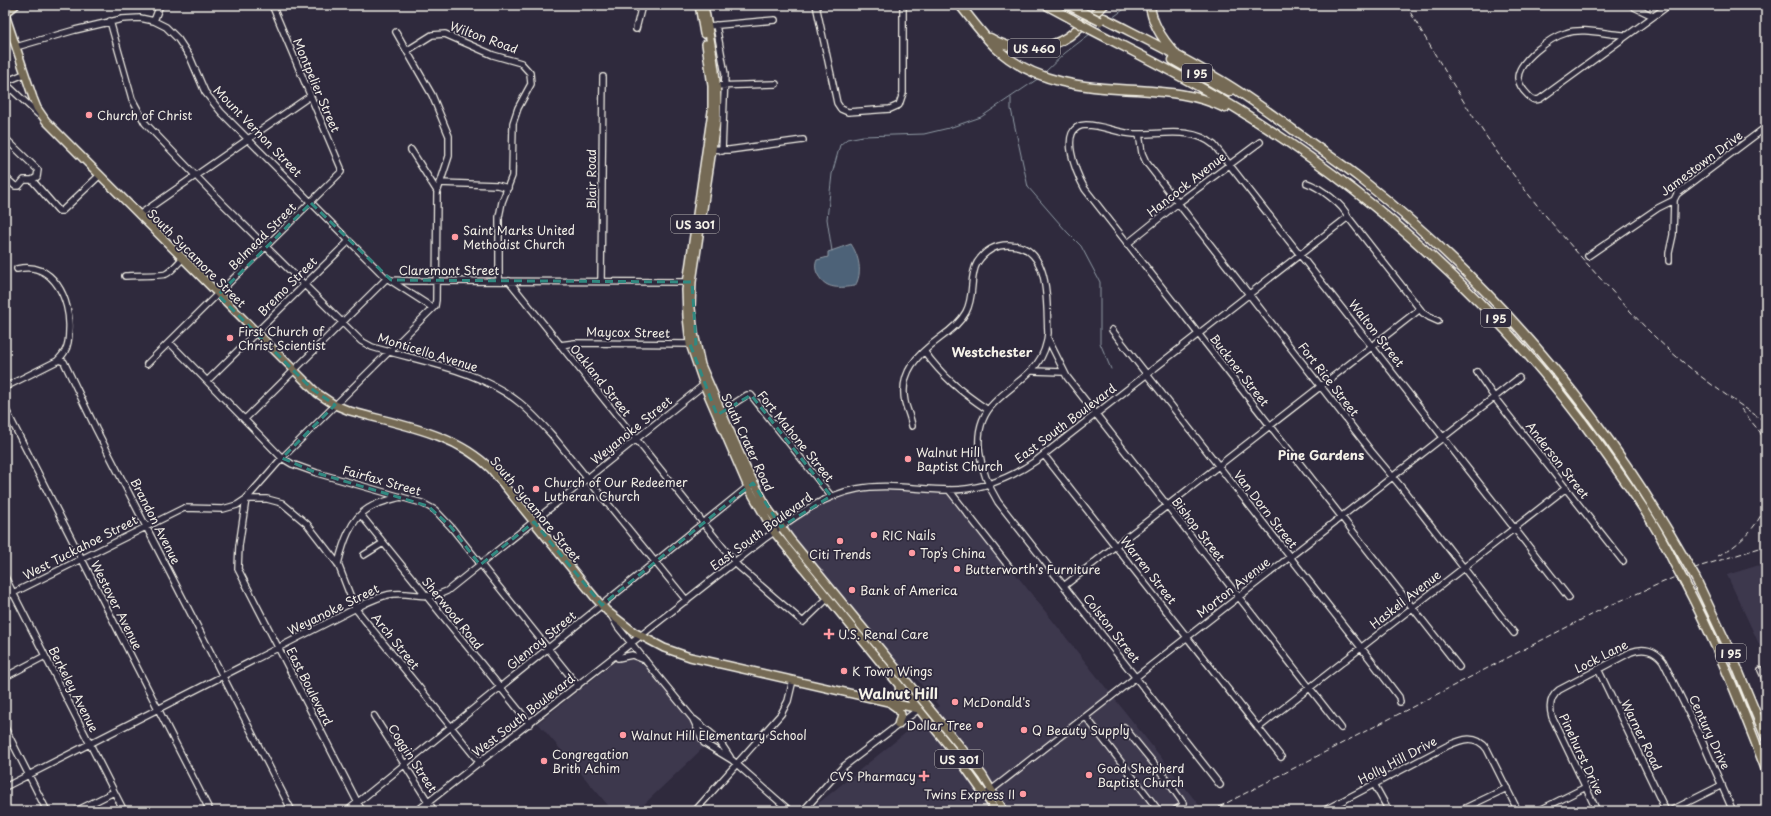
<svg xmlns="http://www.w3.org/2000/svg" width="1771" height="816" font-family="'Playpen Sans',sans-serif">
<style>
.built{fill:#3e384e}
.water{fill:#4d6278;stroke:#909ba5}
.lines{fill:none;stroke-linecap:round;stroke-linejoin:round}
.stream{stroke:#909ba5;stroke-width:1}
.minor-casing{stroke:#f4f1e8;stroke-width:8}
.major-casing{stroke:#f4f1e8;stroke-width:10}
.highway-casing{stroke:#f4f1e8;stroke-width:11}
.minor{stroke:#2f2a3d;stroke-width:5.5}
.major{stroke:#756a55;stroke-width:7}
.highway{stroke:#756a55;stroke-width:8}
.rail{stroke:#f4f1e8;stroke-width:1;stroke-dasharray:6 3;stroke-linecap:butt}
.highway-bridge-casing{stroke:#f4f1e8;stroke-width:11;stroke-linecap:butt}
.highway-bridge{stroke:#756a55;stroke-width:8}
.marked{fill:none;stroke:#318880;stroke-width:3;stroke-dasharray:8 5;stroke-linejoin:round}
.poi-dot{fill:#ff9aa2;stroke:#2f2a3d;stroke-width:1.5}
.labels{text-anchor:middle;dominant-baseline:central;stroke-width:3.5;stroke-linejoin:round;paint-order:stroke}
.shield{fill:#2f2a3d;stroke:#b9b5b5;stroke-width:1}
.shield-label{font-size:11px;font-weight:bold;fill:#f4f1e8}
.street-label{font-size:12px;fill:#f4f1e8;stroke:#2f2a3d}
.poi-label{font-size:12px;fill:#f4f1e8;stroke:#2f2a3d;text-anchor:start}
.neighbourhood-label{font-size:13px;font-weight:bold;fill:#f4f1e8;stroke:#2f2a3d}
.quarter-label{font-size:14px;font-weight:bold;fill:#f4f1e8;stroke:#2f2a3d}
</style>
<rect width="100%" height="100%" fill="#2f2a3d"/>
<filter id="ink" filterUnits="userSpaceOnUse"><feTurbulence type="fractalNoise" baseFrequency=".025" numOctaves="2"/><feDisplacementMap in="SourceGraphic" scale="8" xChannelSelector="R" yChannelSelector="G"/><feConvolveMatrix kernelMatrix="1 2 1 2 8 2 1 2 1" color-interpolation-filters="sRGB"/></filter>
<g filter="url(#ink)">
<path class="built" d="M866,487L949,490L1202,809L1199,811H817L815,806L939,706L906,666L899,671L781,527L815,504Z
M1766,563V659L1727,575Z
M627,658H634L644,662L692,721L703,748L637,811H613L538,723L615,662Z"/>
<path class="water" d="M851,244C859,256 863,273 855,286C840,288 826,290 818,275C815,270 815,264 817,260L828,257V252Z"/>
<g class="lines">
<path class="stream" d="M1112,18L1130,5
M1098,28L1101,26
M1044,73L1065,53L1090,34
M1011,98V109L1028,187L1067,232L1081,246L1100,282V343L1111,369
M832,251L827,219L832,174L840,145L847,139L863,136L924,134L949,128L981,117L1039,78"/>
<defs>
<path id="minor" d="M816,5L837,103L841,109L848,112L890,109L899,105L903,93V5
M1632,5L1634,7L1653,16
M110,21L132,99L145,123L222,203L361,341L372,347C422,362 478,369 520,403C532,413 542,424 552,435L687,601
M154,21L160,5
M716,25L725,74L722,151
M708,26L775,20
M636,29L642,5
M1627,35C1608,35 1584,27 1566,33C1551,37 1518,61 1518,78C1519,84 1523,90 1527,94C1531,99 1534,101 1540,99L1669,5
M16,47L75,30L122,19L140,18L154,21L166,27L178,39L190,57L205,92L221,112L385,277L433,308
M408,50L432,35L445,34L493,55L521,63L530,73L531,84L518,108L513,123L512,176L502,202L499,217V281
M5,82L24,74
M5,83L38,114
M712,86L776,84
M1139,134L1142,153L1146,162L1371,451L1402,488L1514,633
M5,138L38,170L37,177L32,180
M712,149L729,150L803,140
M411,150L437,191
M5,177L15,186H19L24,180H32L59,211H62L100,175
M439,183L497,185L508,188
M1307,183C1319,187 1344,205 1348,217L1423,313L1429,317L1438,321
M139,215L310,96
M1127,244L1178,203L1260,142
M1588,256L1658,208L1674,200L1677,194L1766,127
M1669,261V253L1673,235L1674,200
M17,269C53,260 71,300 69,330C69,336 68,346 65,351C63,355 60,358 57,361
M125,276C133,275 162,276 166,274C172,271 178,263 182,259
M509,281L738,566L803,622L827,599
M601,281L603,77
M1112,330L1370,659L1399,697L1400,702
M1048,339L1067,377L1341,728
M170,343L282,458L292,464L317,473L422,503L435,510L451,527L578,686
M560,345L575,343L693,344
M924,351C943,377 961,392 988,410
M147,364L341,172V168L272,5
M1033,371L1063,372
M1477,372L1494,397L1623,561
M207,381L349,241
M5,387L59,360L64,362L96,429L292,811
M5,408L210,811
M718,414L747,395H751L831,496
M245,419L387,278L391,280L412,281L690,282
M912,426C911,418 907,410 905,402C899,372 918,354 940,338C950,331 960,323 966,312C975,295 969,277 977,263C984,252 995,245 1008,245C1052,245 1046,303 1048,333C1045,371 1017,379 994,403C967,430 981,474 998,502L1220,785
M1044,455L1281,757
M949,490L1010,568
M361,515L530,724
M364,555L383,543
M338,564C343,544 350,519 369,508C378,502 390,500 401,497
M5,577L124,811
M1064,586L1420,309
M5,597L184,508L223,509L237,505L246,499L282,458L435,306L436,300L437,193L449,156V136L432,95L396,32
M611,615L618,627L693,719L704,743L732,760L790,811
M618,658L632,655L645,660
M1459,667L1085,189C1077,175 1056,126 1086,125C1102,125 1118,133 1134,134C1161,135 1192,126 1214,145L1569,598
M1598,669L1666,811
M1761,670L1766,681
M5,677L45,656
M374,716L434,811
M1086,717L1159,811
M695,720L718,739L730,757
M1124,727L1164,776L1183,803L1182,806L1174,811
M5,728L47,811
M1258,728L1566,488
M1374,784L1389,811
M5,787L366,603C375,599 383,595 393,594C414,592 427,601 447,591L706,383
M985,795L1519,378
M76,811L114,792
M347,811L750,485
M362,811L238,569L239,546L246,499H267L282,503L307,524L338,564L355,608L480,763
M417,811L764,539C793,518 821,496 857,489C887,483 918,490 949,490C981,490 1011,478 1037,460L1348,217
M695,811L781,714L788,701L793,680
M803,811L843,767L919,709
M1323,811L1447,746C1462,739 1476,734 1487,749L1518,811
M1459,811L1507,788
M1538,811L1586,787
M1597,811L1552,717C1549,707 1550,697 1559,690L1631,652C1643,647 1655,650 1663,661L1700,736L1732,809
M1670,811L1722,785"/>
<path id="major" d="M699,5L704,34
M704,5C711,45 720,83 716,123L692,282L691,308L694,333L701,365L746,468L769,510L790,539L960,746L983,776L1004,811
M5,14L33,98L37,108L46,121L317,393L335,405L350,411C399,425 454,432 491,469L597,600L607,611L634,632L664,648L690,657L919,709
M706,44L712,86V111L686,290L687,317L690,344L704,385L748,487L774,532L957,756L996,811
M888,700L897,698L900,695L899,685
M891,704L898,709L901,714L898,725"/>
<path id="highway" d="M960,5C971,19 982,34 995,47C1034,84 1086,88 1137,90C1167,92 1197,94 1225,108
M1046,5L1072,19
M1069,5L1084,13
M1150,5C1152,24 1162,39 1175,53
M5,13L15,5
M1104,18C1141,37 1179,55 1215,77C1242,92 1267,111 1292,129C1315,146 1338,161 1361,179C1492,283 1601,412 1684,558
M1090,29C1140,55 1191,80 1239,110C1382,199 1505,313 1603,450C1628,485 1656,524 1674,563
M990,38C1014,53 1046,52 1069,36C1081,27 1092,15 1104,5
M1173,60L1229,92
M1696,579L1731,653L1766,738
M1685,583C1717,644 1742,706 1766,770"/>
</defs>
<use href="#minor" class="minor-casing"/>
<use href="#major" class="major-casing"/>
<use href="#highway" class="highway-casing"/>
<use href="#minor" class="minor"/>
<use href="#major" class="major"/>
<use href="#highway" class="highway"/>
<path class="rail" d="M1406,5C1435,54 1464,105 1497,152C1527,195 1562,236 1598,276C1616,295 1633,315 1651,333C1685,367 1726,396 1766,422
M1741,409L1760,432L1766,446
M1717,556C1738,547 1759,526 1766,503
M1211,811L1604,608L1698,567L1766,546"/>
<defs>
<path id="highway-bridge" d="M1084,13L1100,21
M1072,19L1090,29
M1684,558L1696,579
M1674,563L1685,583"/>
</defs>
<use href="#highway-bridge" class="highway-bridge-casing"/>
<use href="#highway-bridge" class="highway-bridge"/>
</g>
</g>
<path class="marked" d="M311,203L391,280L692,282L696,344H690L717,415L751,395L831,496L781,527L753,483L602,605L534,522L480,565L451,527L428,506L317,473L282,458L335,405L312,389L218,295Z"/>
<g class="poi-dot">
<circle cx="89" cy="115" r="4"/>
<circle cx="455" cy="237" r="4"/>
<circle cx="230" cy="338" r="4"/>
<circle cx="908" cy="459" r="4"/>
<circle cx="536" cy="489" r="4"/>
<circle cx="874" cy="535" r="4"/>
<circle cx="840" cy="541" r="4"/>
<circle cx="912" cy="553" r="4"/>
<circle cx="957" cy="569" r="4"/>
<circle cx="852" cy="590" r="4"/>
<path d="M827 628h4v4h4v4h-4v4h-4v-4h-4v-4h4z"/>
<circle cx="844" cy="671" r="4"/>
<circle cx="955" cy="702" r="4"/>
<circle cx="980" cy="725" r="4"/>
<circle cx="1024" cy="730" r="4"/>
<circle cx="623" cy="735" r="4"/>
<circle cx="544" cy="761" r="4"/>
<circle cx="1089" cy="775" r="4"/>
<path d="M922 770h4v4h4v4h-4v4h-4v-4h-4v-4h4z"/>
<circle cx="1023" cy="794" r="4"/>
</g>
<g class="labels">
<g class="shield">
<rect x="1008" y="39" width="52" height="18" rx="3"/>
<rect x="1182" y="64" width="30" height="18" rx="3"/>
<rect x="671" y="215" width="48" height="18" rx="3"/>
<rect x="1481" y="309" width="30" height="18" rx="3"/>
<rect x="1716" y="644" width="30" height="18" rx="3"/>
<rect x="935" y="750" width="48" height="18" rx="3"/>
</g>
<g class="shield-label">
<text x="1034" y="48">US 460</text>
<text x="1197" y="73">I 95</text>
<text x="695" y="224">US 301</text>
<text x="1496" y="318">I 95</text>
<text x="1731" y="653">I 95</text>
<text x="959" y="759">US 301</text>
</g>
<g class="street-label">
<text transform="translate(484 37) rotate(20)">Wilton Road</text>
<text transform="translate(317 85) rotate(67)">Montpelier Street</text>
<text transform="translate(258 131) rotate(46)">Mount Vernon Street</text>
<text transform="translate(1701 163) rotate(-37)">Jamestown Drive</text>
<text transform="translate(591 179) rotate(-90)">Blair Road</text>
<text transform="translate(1186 184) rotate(-38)">Hancock Avenue</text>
<text transform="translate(262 236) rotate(-45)">Belmead Street</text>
<text transform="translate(197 258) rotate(45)">South Sycamore Street</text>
<text x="449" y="270">Claremont Street</text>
<text transform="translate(287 286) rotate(-45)">Bremo Street</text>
<text transform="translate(628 332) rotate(1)">Maycox Street</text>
<text transform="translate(1377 333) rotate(52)">Walton Street</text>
<text transform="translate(428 352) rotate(17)">Monticello Avenue</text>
<text transform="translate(1240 370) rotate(52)">Buckner Street</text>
<text transform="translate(1329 379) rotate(52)">Fort Rice Street</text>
<text transform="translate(601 380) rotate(51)">Oakland Street</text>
<text transform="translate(1065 423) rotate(-37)">East South Boulevard</text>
<text transform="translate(631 430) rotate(-39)">Weyanoke Street</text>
<text transform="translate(796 436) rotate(51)">Fort Mahone Street</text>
<text transform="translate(748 442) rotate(65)">South Crater Road</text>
<text transform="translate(1558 460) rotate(52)">Anderson Street</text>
<text transform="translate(382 480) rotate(16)">Fairfax Street</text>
<text transform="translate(536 509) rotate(50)">South Sycamore Street</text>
<text transform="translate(1266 509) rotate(52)">Van Dorn Street</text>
<text transform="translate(156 521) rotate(63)">Brandon Avenue</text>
<text transform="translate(1199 529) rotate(52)">Bishop Street</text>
<text transform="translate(761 531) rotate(-36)">East South Boulevard</text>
<text transform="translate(80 547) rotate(-27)">West Tuckahoe Street</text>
<text transform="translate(1149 570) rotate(52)">Warren Street</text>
<text transform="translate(1233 587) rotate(-38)">Morton Avenue</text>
<text transform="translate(1405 599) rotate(-38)">Haskell Avenue</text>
<text transform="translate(117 605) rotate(63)">Westover Avenue</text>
<text transform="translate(333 609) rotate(-26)">Weyanoke Street</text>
<text transform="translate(453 613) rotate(51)">Sherwood Road</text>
<text transform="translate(1112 628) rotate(52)">Colston Street</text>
<text transform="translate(541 640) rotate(-39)">Glenroy Street</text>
<text transform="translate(396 641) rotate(51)">Arch Street</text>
<text transform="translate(1601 656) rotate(-27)">Lock Lane</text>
<text transform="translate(310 686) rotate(63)">East Boulevard</text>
<text transform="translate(74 689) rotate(63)">Berkeley Avenue</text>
<text transform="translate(523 715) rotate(-38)">West South Boulevard</text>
<text transform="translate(1710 732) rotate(65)">Century Drive</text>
<text transform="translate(1642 735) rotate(64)">Warner Road</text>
<text transform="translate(1582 754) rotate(65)">Pinehurst Drive</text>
<text transform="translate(413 758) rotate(57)">Coggin Street</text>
<text transform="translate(1397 760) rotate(-28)">Holly Hill Drive</text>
</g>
<g class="poi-label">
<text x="97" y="115">Church of Christ</text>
<text x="463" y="230">Saint Marks United<tspan x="463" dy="14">Methodist Church</tspan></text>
<text x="238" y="331">First Church of<tspan x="238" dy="14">Christ Scientist</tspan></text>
<text x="916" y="452">Walnut Hill<tspan x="916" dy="14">Baptist Church</tspan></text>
<text x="544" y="482">Church of Our Redeemer<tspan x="544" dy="14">Lutheran Church</tspan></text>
<text x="882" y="535">RIC Nails</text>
<text x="920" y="553">Top’s China</text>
<text x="840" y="554" text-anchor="middle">Citi Trends</text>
<text x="965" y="569">Butterworth's Furniture</text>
<text x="860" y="590">Bank of America</text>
<text x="838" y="634">U.S. Renal Care</text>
<text x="852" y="671">K Town Wings</text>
<text x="963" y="702">McDonald's</text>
<text x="972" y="725" text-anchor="end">Dollar Tree</text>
<text x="1032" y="730">Q Beauty Supply</text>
<text x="631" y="735">Walnut Hill Elementary School</text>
<text x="552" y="754">Congregation<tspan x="552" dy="14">Brith Achim</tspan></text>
<text x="1097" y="768">Good Shepherd<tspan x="1097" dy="14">Baptist Church</tspan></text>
<text x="916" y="776" text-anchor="end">CVS Pharmacy</text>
<text x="1015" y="794" text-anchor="end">Twins Express II</text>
</g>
<g class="neighbourhood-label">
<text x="992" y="351">Westchester</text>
<text x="1321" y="454">Pine Gardens</text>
</g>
<g class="quarter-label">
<text x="898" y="693">Walnut Hill</text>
</g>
</g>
<rect width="1771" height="816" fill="none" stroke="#2f2a3d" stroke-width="20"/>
<rect x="10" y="10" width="1751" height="796" fill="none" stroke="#f4f1e8" stroke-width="1.5" filter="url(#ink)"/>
</svg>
